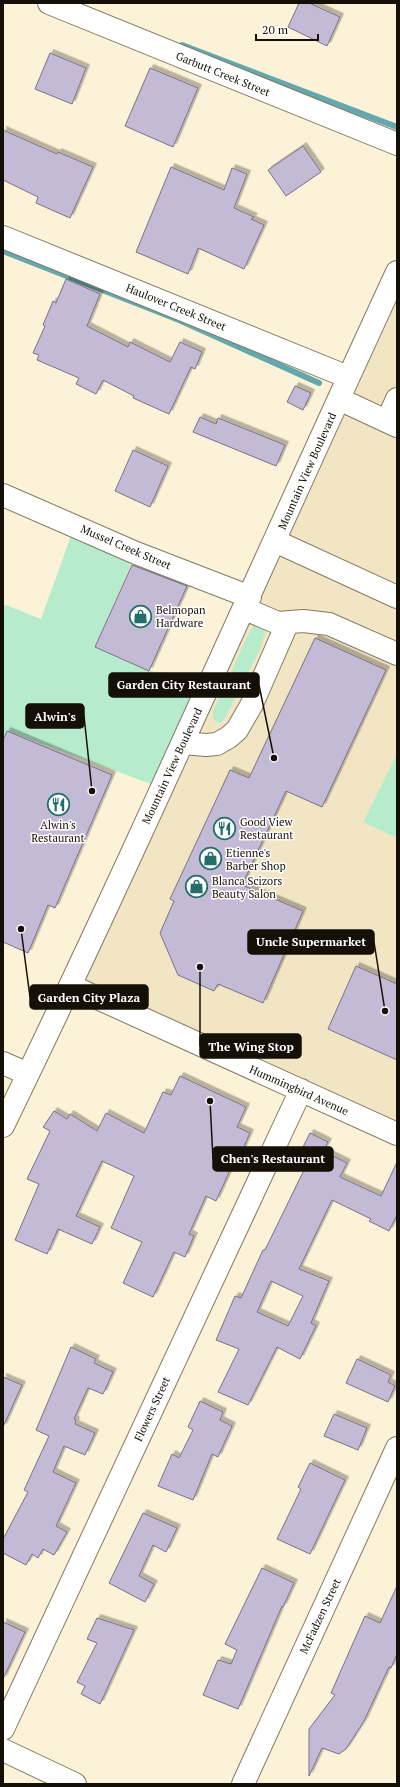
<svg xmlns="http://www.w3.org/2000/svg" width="400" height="1787" font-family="'PT Serif',serif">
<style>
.built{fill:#f2e5c3}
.green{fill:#b6ebcc}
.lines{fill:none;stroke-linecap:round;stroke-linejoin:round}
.stream{stroke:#62a8ae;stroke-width:6}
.building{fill:#c3bbd5;stroke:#787189;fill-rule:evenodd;filter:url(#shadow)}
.minor-casing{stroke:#827960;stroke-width:24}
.minor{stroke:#fff;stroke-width:22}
.labels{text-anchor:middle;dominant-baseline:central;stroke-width:3;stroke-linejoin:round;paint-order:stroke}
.street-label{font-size:11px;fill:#141007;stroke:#fff}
.poi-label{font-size:11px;fill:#141007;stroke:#fff;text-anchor:start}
.leader{fill:none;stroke:#141007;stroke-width:1.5}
.callout-dot{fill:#141007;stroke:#fff;stroke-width:1.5}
.callout{fill:#141007;stroke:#141007;stroke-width:1.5}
.callout-label{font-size:12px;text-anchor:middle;font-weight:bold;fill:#fff}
</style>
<defs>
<filter id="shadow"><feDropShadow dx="3.5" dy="-3.5" stdDeviation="0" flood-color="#0004"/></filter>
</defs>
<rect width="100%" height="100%" fill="#fcf2d7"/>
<path class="built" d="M397,274V754L363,821L397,838V1139L71,986Z"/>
<path class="green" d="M75,525L136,553L95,647L149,671L212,678L162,788L7,731L3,740V604L41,619Z
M254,626L263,627L265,633L260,649L226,716L221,723L216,722L213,718V711L249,633Z
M397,754V838L363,822Z"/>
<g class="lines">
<path class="stream" d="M182,45L397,127
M3,251L179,320L319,383"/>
</g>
<path class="building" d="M299,3H309L340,17L327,46L288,27Z
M50,53L86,68L72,104L35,89Z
M150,68L198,88L173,147L125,126Z
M3,130L57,154L58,152L93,167L70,218L36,203L38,197L3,180Z
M303,146L321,172L286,196L268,170Z
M171,167L224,190L232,168L247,174L234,208L254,217L251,219L264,225L244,269L198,248L188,274L136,252Z
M66,279L100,294L87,326L128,347L130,342L170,362L180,342L202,352L195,369L191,367L169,414L133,398L134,396L103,380L96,394L76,384L79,378L37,360L39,355L33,353L45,326L43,325L53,301L56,303Z
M295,386L311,393L303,410L287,402Z
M200,417L216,424L218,418L285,445L276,466L193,432Z
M133,450L168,466L150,507L115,491Z
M132,565L187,586L149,671L95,647Z
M315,638L386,670L322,807L286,791L242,885L303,911L263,1003L218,984L214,991L178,975L160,933L174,901L170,899L230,770L249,778Z
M7,731L112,775L55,908L48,905L28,953L3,942V740Z
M356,966L397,984V1060L328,1029Z
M180,1076L246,1107L237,1127L250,1133L238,1160L235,1159L216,1201L206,1196L189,1234L194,1236L185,1257L174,1252L153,1297L123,1283L142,1242L111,1228L134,1176L102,1161L76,1216L100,1227L92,1244L58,1229L47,1254L15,1240L39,1184L27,1179L50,1131L43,1127L54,1111L67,1119L70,1114L97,1131L106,1113L144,1133L163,1092L171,1095Z
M310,1133L328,1142L323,1151L347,1163L340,1177L381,1196L397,1162V1215L389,1231L369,1221L371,1219L332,1200L299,1269L329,1281L311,1323L316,1326L300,1359L277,1347L248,1405L218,1392L239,1349L216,1340L235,1296L241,1298L263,1250H265L304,1170L294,1165ZM271,1281L303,1296L288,1326L257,1312Z
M71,1347L96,1359L94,1363L113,1372L103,1394L88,1388L74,1419L76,1420L75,1424L95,1433L85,1455L64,1446L53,1472L76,1483L56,1526L67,1532L54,1555L43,1549L38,1558L32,1554L26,1565L3,1553V1539L28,1492L24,1490L49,1436L36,1430Z
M357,1359L391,1375L388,1382L395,1386L388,1402L346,1383Z
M3,1377L22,1385L3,1427Z
M200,1401L223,1412L220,1420L232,1426L218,1457L212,1454L193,1500L158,1486L172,1454L179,1458L193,1430L188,1427Z
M334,1414L367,1428L358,1450L324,1436Z
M310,1463L345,1480L310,1554L277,1539L301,1489L298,1487Z
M143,1513L177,1528L166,1552L153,1545L139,1576L154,1584L145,1602L109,1583Z
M262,1568L294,1583L283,1607L282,1606L238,1709L203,1695L218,1660L231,1664L237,1650L225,1644Z
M397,1586V1654L391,1668L389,1667L364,1721L346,1749L339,1754L322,1748L309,1776V1729L335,1695L331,1693L365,1616L380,1623Z
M97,1618L134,1630L100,1704L81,1694L85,1686L77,1682L97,1643L87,1639Z
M3,1622L25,1632L3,1679Z"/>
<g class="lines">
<defs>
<path id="minor" d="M49,3L397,144
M3,237L348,377
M339,399L397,426
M387,421L397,399
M3,495L136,553L250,597
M275,541L397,597
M245,609L278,623L303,621L329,624L397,654
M183,743L206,745L217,744L229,737L237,730L252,704L287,624
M71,986L397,1134
M3,1063L28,1074
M3,1126C140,844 265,557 397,272
M3,1729L301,1090
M3,1750L75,1784
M243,1784L397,1448"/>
</defs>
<use href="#minor" class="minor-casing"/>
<use href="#minor" class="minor"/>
</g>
<defs>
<symbol id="shop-ring" viewBox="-11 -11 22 22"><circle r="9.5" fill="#fff" stroke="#236e69" stroke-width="1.5"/><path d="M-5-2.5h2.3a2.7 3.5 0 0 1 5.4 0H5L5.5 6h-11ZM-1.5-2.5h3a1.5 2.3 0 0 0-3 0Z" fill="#236e69"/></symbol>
<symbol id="restaurant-ring" viewBox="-11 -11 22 22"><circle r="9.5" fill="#fff" stroke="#236e69" stroke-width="1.5"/><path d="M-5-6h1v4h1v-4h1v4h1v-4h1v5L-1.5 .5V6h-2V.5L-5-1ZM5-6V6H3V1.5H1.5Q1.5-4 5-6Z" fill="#236e69"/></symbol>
</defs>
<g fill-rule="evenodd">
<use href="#shop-ring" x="128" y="604" width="25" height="25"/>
<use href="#restaurant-ring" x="46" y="792" width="25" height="25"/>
<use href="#restaurant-ring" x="212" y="816" width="25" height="25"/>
<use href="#shop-ring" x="198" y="846" width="25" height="25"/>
<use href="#shop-ring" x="184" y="874" width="25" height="25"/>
</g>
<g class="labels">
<g class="street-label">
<text transform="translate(223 74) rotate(22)">Garbutt Creek Street</text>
<text transform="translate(176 307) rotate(22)">Haulover Creek Street</text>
<text transform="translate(307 471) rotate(-66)">Mountain View Boulevard</text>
<text transform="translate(126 547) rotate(23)">Mussel Creek Street</text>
<text transform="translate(172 766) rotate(-65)">Mountain View Boulevard</text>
<text transform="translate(299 1090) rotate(24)">Hummingbird Avenue</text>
<text transform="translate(152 1409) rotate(-65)">Flowers Street</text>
<text transform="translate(320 1616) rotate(-65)">McFadzen Street</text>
</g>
<g class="poi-label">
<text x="156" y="610">Belmopan<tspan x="156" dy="13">Hardware</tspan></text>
<text x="240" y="822">Good View<tspan x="240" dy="13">Restaurant</tspan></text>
<text x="58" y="825" text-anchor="middle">Alwin's<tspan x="58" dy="13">Restaurant</tspan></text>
<text x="226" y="853">Etienne's<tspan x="226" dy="13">Barber Shop</tspan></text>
<text x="212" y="881">Blanca Scizors<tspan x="212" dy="13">Beauty Salon</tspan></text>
</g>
</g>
<path class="leader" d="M274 758L259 685M92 791L84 716M385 1011L374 942M21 929L30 997M200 967L200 1046M210 1101L213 1159"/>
<g class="callout-dot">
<circle cx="274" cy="758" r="4"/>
<circle cx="92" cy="791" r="4"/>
<circle cx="385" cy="1011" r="4"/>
<circle cx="21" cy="929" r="4"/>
<circle cx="200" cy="967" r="4"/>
<circle cx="210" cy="1101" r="4"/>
</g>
<g class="callout">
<rect x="109" y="673" width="150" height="24" rx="4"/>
<rect x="26" y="704" width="58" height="24" rx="4"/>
<rect x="248" y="930" width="126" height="24" rx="4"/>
<rect x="30" y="985" width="118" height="24" rx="4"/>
<rect x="200" y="1034" width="101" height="24" rx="4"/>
<rect x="213" y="1147" width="120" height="24" rx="4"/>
</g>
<g class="callout-label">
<text x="184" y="689">Garden City Restaurant</text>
<text x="55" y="721">Alwin's</text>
<text x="311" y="946">Uncle Supermarket</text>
<text x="89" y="1002">Garden City Plaza</text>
<text x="251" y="1051">The Wing Stop</text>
<text x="273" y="1163">Chen's Restaurant</text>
</g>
<rect width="400" height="1787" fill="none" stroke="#141007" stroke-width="8"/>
<path d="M256 34v6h62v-6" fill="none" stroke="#141007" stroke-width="2"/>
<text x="262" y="34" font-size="12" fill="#141007" stroke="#ffffff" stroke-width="3" paint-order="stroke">20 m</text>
</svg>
